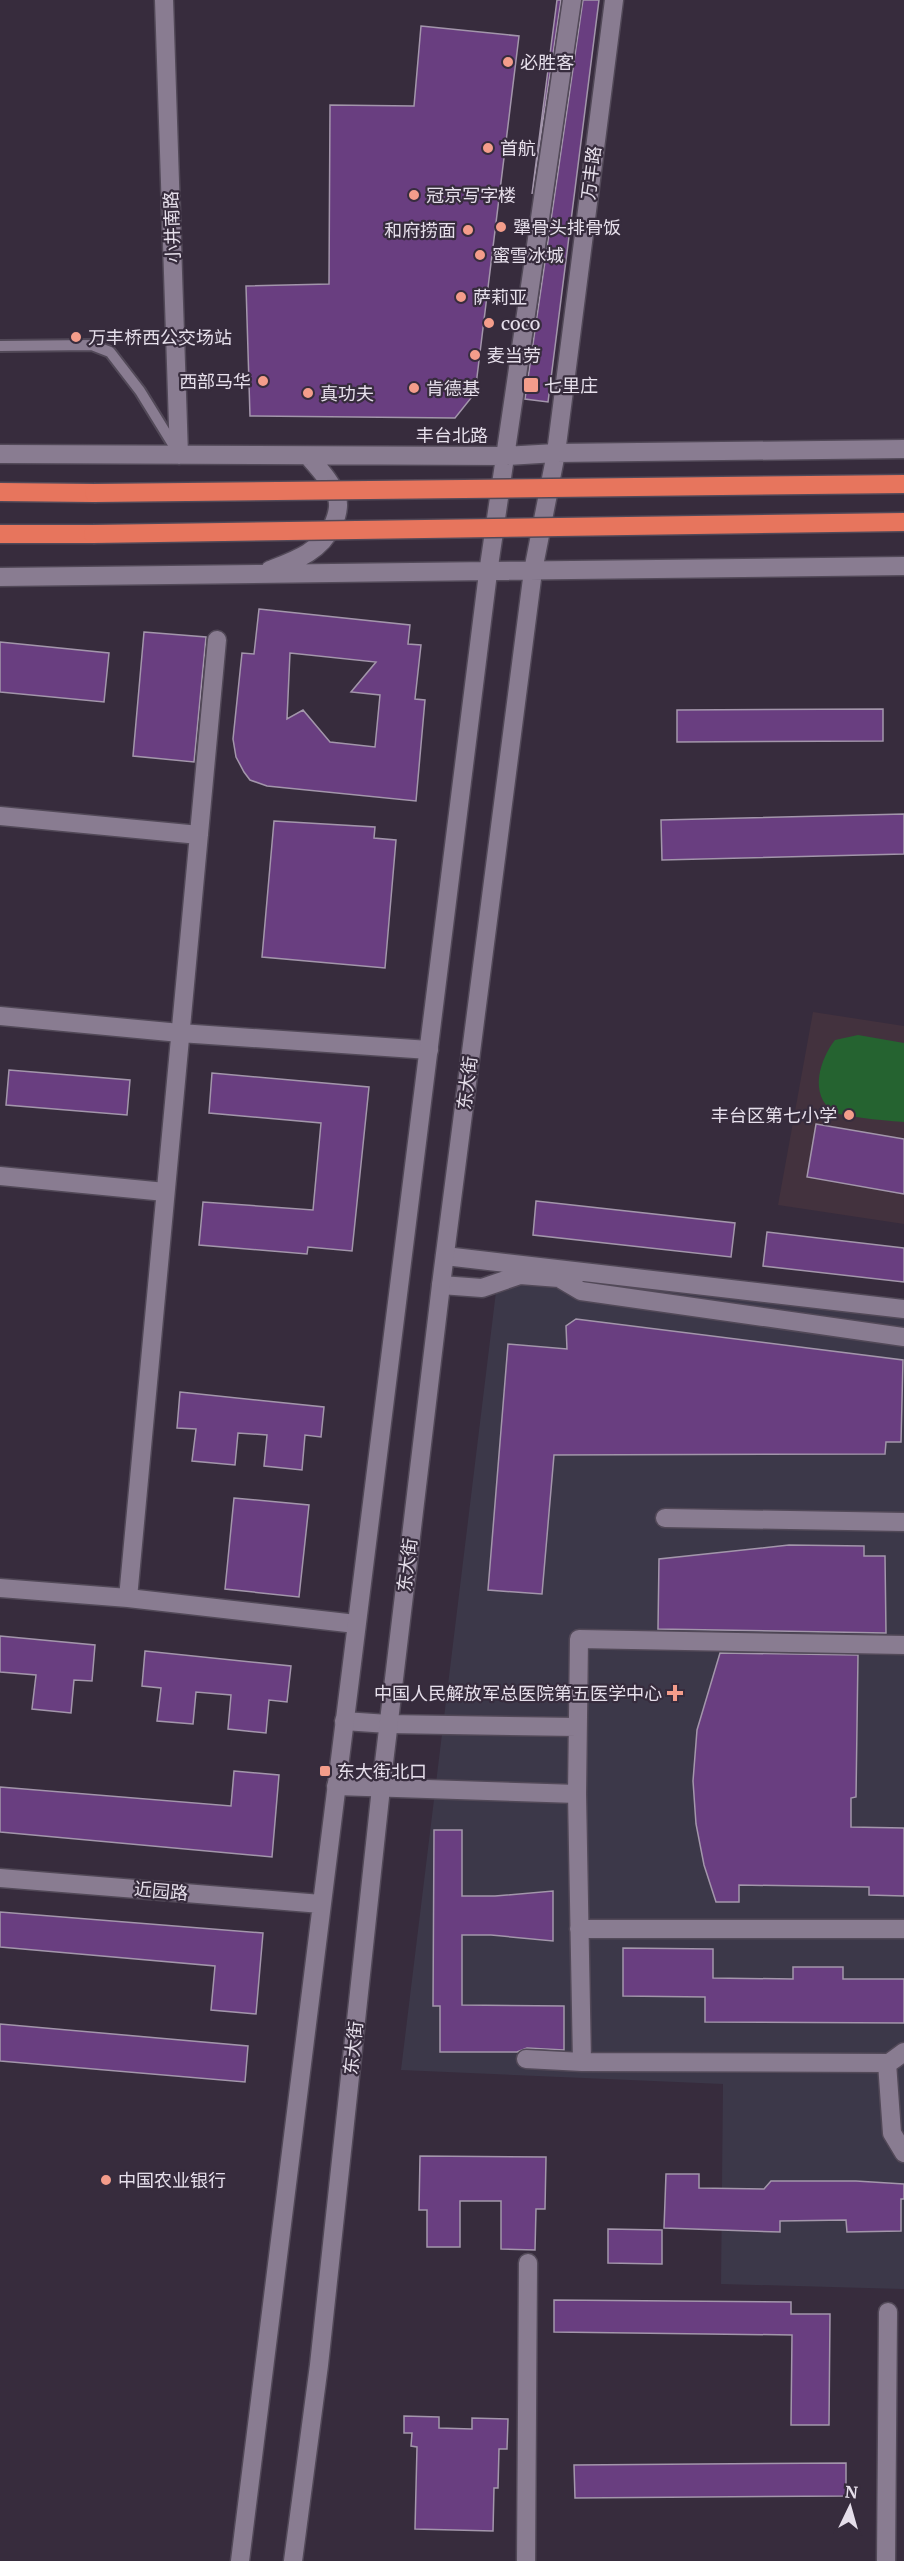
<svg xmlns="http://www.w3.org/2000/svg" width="904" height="2561" font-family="Merriweather,'Noto Sans SC',serif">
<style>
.education{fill:#43323e}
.medical{fill:#3c3849}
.green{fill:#256330}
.building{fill:#693e80;stroke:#a396ab;stroke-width:1.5;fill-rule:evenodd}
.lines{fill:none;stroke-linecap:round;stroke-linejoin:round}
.lane-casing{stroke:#524958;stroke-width:14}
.street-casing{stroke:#524958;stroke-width:21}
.secondary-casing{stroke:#524958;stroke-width:21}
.highway-casing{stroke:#524958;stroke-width:21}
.lane{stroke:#897c91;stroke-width:10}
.street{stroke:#897c91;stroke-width:18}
.secondary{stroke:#897c91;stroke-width:18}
.highway{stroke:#e7755d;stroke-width:18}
.highway-bridge-casing{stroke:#524958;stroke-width:21;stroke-linecap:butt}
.highway-bridge{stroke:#e7755d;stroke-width:18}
.poi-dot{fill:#f49d8b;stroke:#372c3d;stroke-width:2}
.labels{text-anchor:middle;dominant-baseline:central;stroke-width:4.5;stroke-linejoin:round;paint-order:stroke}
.poi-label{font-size:18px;fill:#e6dfeb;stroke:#372c3d;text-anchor:start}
.street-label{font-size:18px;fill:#e6dfeb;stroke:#372c3d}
</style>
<rect width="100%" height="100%" fill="#372c3d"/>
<path class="education" d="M813,1012L904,1026V1224L778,1205Z"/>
<path class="medical" d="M499,1267L904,1316V2289L721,2284L723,2084L401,2070Z"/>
<path class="green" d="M858,1035L904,1043V1122C891,1121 842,1117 834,1112C808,1095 820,1059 835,1040Z"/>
<path class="building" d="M557,0H561L532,194Z
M583,0H599L548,402L525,399Z
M421,26L519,36L475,393L455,418L250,416L246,286L329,284L330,105L414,106Z
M259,609L410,625L408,644L421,645L415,699L425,700L416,801L267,786L250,780L244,772L236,757L233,739L242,653L254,654ZM290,653L376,662L351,692L380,695L375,747L330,742L303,710L287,719Z
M144,632L206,637L194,762L133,756Z
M0,642L109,653L104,702L0,692Z
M883,709V741L677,742V710Z
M904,814V854L662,860L661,820Z
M274,821L375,827L374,838L396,840L385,968L262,957Z
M9,1070L130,1080L127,1115L6,1105Z
M212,1073L369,1087L352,1251L308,1247L307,1254L199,1245L203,1202L313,1210L321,1123L209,1113Z
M816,1124L904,1139V1194L807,1177Z
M536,1201L735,1223L731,1257L533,1235Z
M767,1232L904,1248V1282L763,1266Z
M576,1319L903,1360L901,1442H886L885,1454L554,1455L542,1594L488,1590L508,1344L567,1349L566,1326Z
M180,1392L324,1407L321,1437L305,1435L302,1470L264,1466L267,1435L238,1433L235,1465L192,1461L196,1429L177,1428Z
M234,1498L309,1505L299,1597L225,1589Z
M789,1545L864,1546V1556H885L886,1633L658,1629L659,1559Z
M0,1636L95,1645L92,1681L74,1680L71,1713L32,1709L36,1675L0,1672Z
M145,1651L291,1666L287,1702L269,1700L266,1733L228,1729L231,1695L196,1692L193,1724L157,1721L161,1688L142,1686Z
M720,1653L858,1655L856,1797L851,1798V1827L904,1828V1896L869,1895V1887L739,1885V1902H716L704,1865L696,1824L693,1781L697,1730Z
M234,1771L279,1775L272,1857L0,1832V1787L231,1806Z
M434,1830H462V1896H495L553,1891V1941L491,1935H462V2005L564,2006V2050L527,2048L517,2052H440V2006H433Z
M0,1912L263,1933L256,2014L211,2010L215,1966L0,1947Z
M623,1948L713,1949V1978L793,1979V1967H843V1979H904V2023L705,2022V1997L623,1996Z
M0,2024L248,2046L245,2082L0,2061Z
M420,2156L546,2157L545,2209H536L535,2250L501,2249V2201H460V2247H427V2210H419Z
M666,2174H699V2188L764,2189L771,2181H856L904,2184V2199H901V2231L847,2232L846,2220L780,2221V2232L664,2228Z
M608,2229L662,2230V2264L608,2263Z
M554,2300L791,2302V2314H830L829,2425H791L792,2335L554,2332Z
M404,2416L439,2417V2428L472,2429V2418L508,2419L507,2449H499L498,2488H494L493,2531L415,2529L417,2447L411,2446L412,2433H404Z
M846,2463V2496L575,2498L574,2465Z"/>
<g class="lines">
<defs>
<path id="lane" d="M0,346L92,345L110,352L140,391L177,451"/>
<path id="street" d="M0,816L199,835
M0,1016L180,1033L429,1050
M0,1176L165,1192
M445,1256L904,1309
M441,1285L482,1288L520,1275L559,1278L581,1291L904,1337
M665,1518L904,1522
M0,1588L128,1598L356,1624
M128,1598L217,640
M344,1721L388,1724L577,1727
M336,1786L577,1794
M579,1929H904
M526,2059L582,2062L889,2063L904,2052
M582,2062L577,1794L579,1639L904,1645
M887,2063L892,2133L904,2153
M526,2561L528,2263
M886,2561L888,2312"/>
<path id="secondary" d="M164,0L179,455
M0,454L506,456L556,453L904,449
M270,570C296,560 320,552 333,525C336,518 340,507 337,498C332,482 319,469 308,456
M0,577L904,566
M0,1878L321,1904
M240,2561L488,573L572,0
M293,2561L319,2365L381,1788L441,1285L533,571L556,453L614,0"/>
<path id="highway" d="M0,492L94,493
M0,534H93"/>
</defs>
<use href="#lane" class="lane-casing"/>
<use href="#street" class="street-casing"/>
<use href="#secondary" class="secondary-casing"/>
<use href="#highway" class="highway-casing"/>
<use href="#lane" class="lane"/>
<use href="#street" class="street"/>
<use href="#secondary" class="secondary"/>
<use href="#highway" class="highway"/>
<defs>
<path id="highway-bridge" d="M94,493L904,484
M93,534L904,522"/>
</defs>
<use href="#highway-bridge" class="highway-bridge-casing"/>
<use href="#highway-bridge" class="highway-bridge"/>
</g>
<g class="poi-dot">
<circle cx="508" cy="62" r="6"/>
<circle cx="488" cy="148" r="6"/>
<circle cx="414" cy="195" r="6"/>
<circle cx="501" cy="227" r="6"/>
<circle cx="468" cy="230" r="6"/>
<circle cx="480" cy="255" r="6"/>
<circle cx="461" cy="297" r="6"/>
<circle cx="489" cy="323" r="6"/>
<circle cx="76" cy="337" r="6"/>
<circle cx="475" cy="355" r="6"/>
<circle cx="263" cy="381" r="6"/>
<rect x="523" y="377" width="16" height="16" rx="3"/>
<circle cx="414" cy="388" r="6"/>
<circle cx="308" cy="393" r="6"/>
<circle cx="849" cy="1115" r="6"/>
<path d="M672 1684h6v6h6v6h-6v6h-6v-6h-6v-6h6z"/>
<rect x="319" y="1765" width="12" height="12" rx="3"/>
<circle cx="106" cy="2180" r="6"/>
</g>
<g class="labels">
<g class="poi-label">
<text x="520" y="62">必胜客</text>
<text x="500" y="148">首航</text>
<text x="426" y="195">冠京写字楼</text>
<text x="513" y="227">犟骨头排骨饭</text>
<text x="456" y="230" text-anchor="end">和府捞面</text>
<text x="492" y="255">蜜雪冰城</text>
<text x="473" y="297">萨莉亚</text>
<text x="501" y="323">coco</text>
<text x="88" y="337">万丰桥西公交场站</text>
<text x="487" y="355">麦当劳</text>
<text x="251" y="381" text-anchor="end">西部马华</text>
<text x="544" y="385">七里庄</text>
<text x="426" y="388">肯德基</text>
<text x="320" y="393">真功夫</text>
<text x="837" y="1115" text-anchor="end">丰台区第七小学</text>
<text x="662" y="1693" text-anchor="end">中国人民解放军总医院第五医学中心</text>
<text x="337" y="1771">东大街北口</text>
<text x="118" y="2180">中国农业银行</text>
</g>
<g class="street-label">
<text transform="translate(591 173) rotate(-83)">万丰路</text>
<text transform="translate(172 227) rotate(-92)">小井南路</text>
<text x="452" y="435">丰台北路</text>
<text transform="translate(467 1083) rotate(-83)">东大街</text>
<text transform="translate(407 1565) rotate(-83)">东大街</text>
<text transform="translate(161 1891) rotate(5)">近园路</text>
<text transform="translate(353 2048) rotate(-84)">东大街</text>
</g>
</g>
<g transform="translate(850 2507) rotate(5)" stroke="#372c3d" stroke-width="4.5" paint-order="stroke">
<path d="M0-4.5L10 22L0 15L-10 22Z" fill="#e6dfeb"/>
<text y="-9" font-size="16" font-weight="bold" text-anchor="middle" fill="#e6dfeb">N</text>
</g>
</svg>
